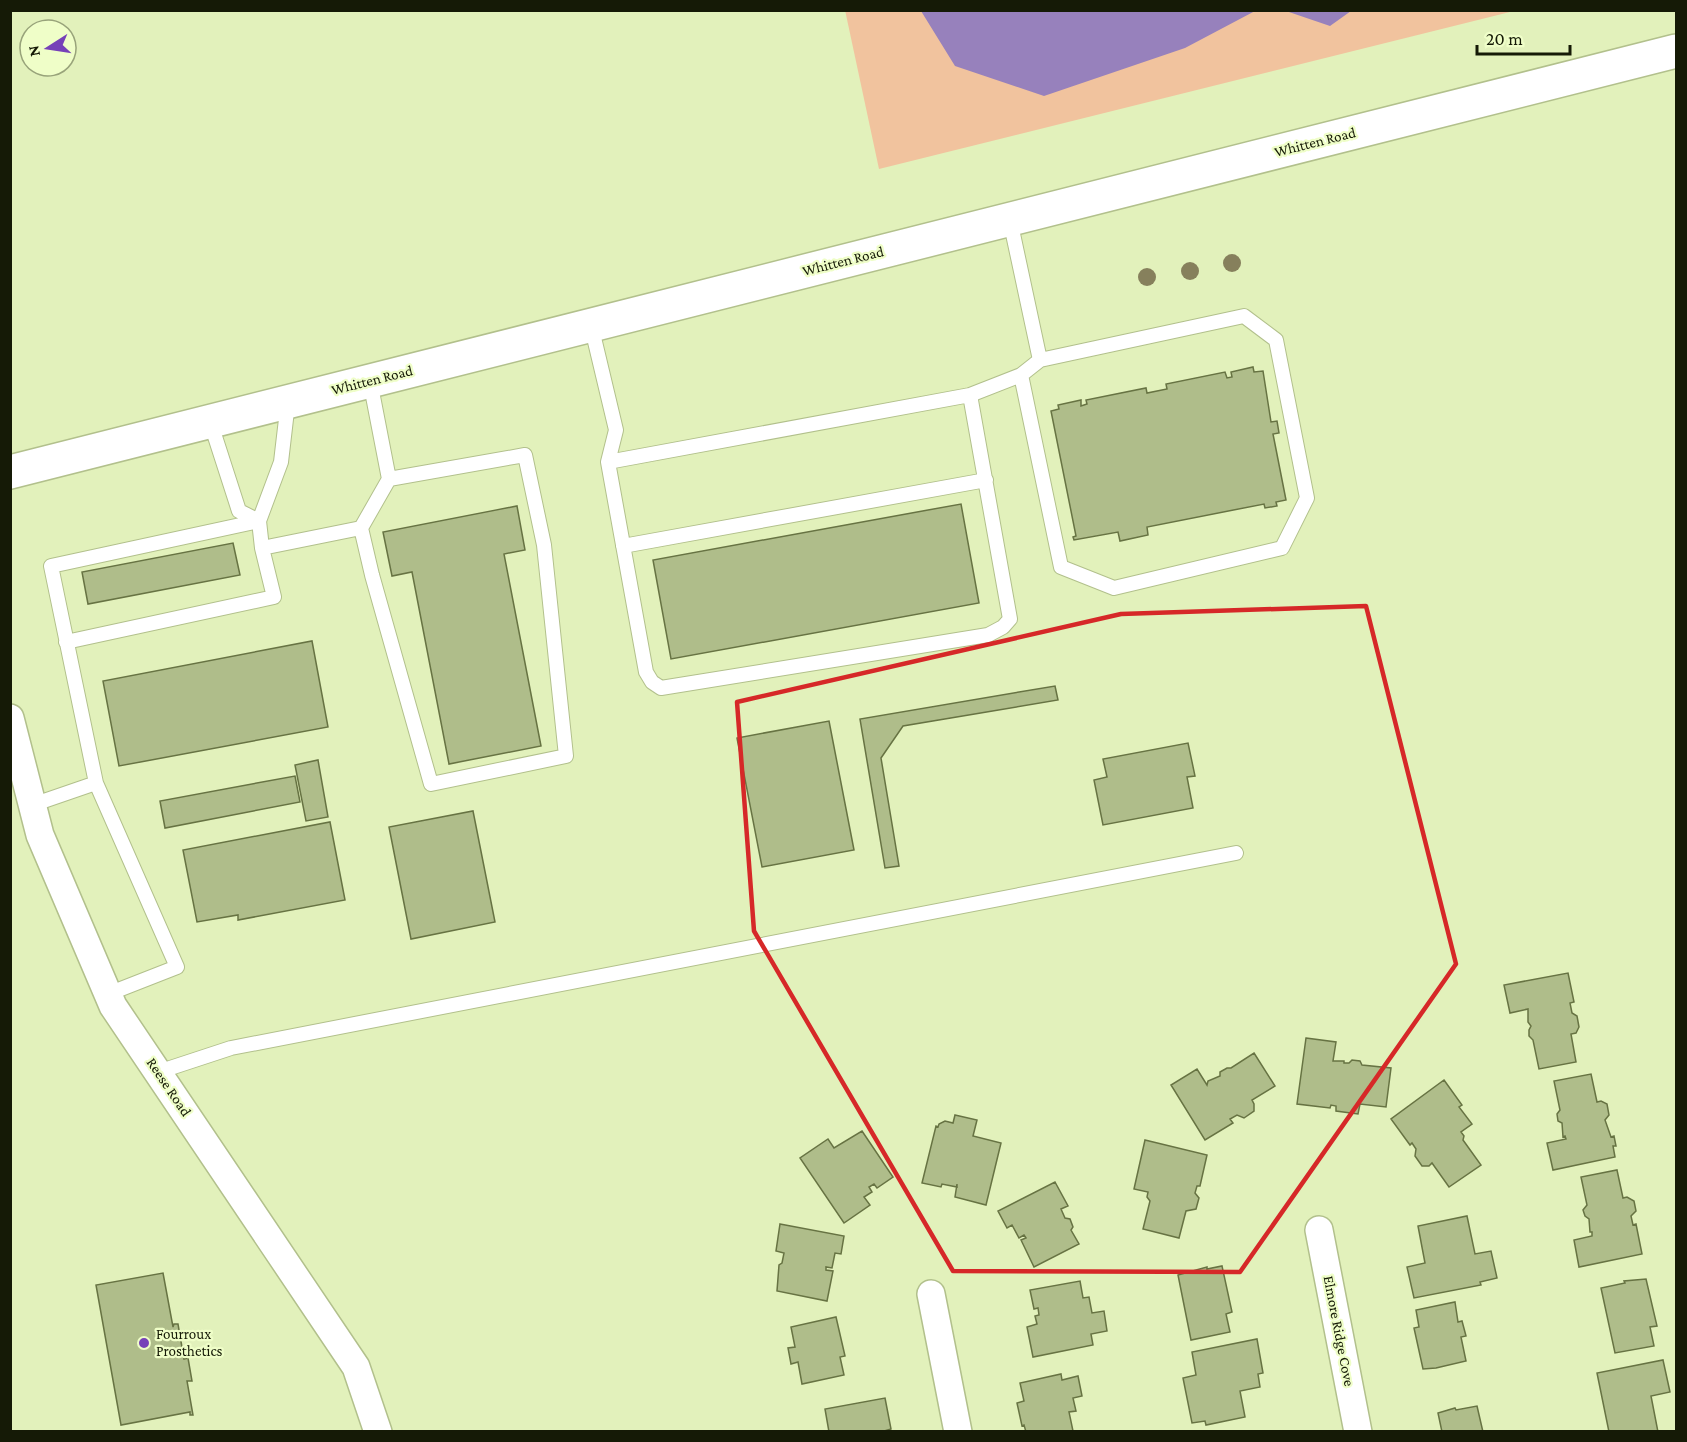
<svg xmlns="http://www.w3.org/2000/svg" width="1687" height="1442" font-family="'Crimson Pro',serif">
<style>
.green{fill:#f1c39e}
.water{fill:#9781bc}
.building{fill:#afbd8a;stroke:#677343;stroke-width:1.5}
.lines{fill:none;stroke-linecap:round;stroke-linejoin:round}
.lane-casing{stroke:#b2c08c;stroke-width:16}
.street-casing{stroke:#b2c08c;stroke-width:30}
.secondary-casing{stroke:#b2c08c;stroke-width:36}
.lane{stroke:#fff;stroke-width:14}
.street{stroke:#fff;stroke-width:27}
.secondary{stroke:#fff;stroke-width:33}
.tree{fill:#86805c}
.marked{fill:none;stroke:#d62828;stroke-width:4.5;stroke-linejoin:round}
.poi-dot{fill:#7641b8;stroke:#effec8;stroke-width:2}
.labels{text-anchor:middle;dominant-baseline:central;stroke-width:4.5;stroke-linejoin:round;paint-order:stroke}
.street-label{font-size:15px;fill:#151a06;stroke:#effec8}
.poi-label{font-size:15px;fill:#151a06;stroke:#effec8;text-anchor:start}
</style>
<rect width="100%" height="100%" fill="#e2f1bb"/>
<path class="green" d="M845,10L1514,11L879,169Z"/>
<path class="water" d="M921,11H1255L1185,48L1044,96L955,66Z
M1286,11L1351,10V11L1330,26Z"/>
<path class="building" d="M1253,367L1254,372L1263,371L1271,422L1277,421L1279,433L1273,434L1286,500L1276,502L1277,506L1265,508L1264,504L1147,527L1148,535L1120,541L1118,532L1074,540L1073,537L1076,536L1051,411L1059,409L1058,405L1081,400V406L1087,404L1086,400L1146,388L1147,393L1167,389L1166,384L1225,372L1227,378L1232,377L1231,372Z
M961,504L979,603L671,659L653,560Z
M517,506L525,550L504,554L541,746L449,764L412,572L392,576L383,532Z
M233,543L240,575L88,604L82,572Z
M312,641L328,727L119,766L103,681Z
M1055,686L1058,700L903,726L881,758L899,866L885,868L860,719Z
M829,721L854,850L762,867L737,738Z
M1188,743L1195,776L1187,777L1193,808L1103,825L1094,780L1107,777L1103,759Z
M318,760L328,817L306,821L295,765Z
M295,776L300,802L165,828L160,801Z
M473,811L495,922L411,939L389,827Z
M330,822L345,900L238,920V915L197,922L183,850Z
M1568,973L1574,1002L1570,1003L1572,1013L1577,1016L1579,1027L1576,1033L1571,1034L1576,1062L1539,1069L1533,1040L1529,1036V1030L1531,1026L1528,1022V1009L1510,1013L1504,985Z
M1306,1038L1336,1042L1333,1061H1344V1063H1349L1352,1060L1360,1061L1362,1065L1391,1068L1386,1107L1360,1104L1358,1114L1336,1111V1106L1331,1105L1330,1108L1297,1104Z
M1254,1053L1275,1086L1252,1100L1254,1104V1111L1244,1118L1237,1115L1230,1119L1233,1123L1205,1140L1171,1085L1197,1069L1207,1085L1208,1081L1220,1076V1072L1227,1068H1231Z
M1591,1074L1597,1102L1601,1101L1607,1104L1609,1115L1605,1120L1611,1137L1614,1136L1616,1146H1613L1615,1157L1553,1170L1547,1143L1566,1139L1565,1136L1563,1137L1562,1123L1558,1121L1557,1114L1560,1110L1554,1081Z
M1444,1080L1462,1105L1459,1107L1472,1124L1461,1132L1464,1136L1463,1140L1481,1165L1449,1187L1432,1163L1429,1166H1422L1415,1156L1416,1149L1412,1143L1410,1145L1391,1119Z
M955,1115L977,1120L973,1136L1001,1143L986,1205L955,1197L957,1184V1187L942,1184L941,1187L922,1183L936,1126L938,1127L939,1124L945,1121L953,1123Z
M862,1131L893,1177L877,1188L874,1184L869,1187L872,1192L864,1197L870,1205L844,1223L800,1158L828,1139L834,1148Z
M1145,1140L1207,1155L1200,1186H1197L1195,1193L1199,1198L1196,1209L1186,1211L1179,1238L1143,1229L1150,1201L1147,1197L1148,1192L1134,1189Z
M1617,1170L1623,1198L1627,1197L1634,1201L1636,1211L1631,1216L1633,1225L1636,1224L1642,1254L1579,1267L1574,1240L1592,1236V1232H1590L1589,1219L1585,1216L1583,1210L1587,1205L1581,1177Z
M1055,1182L1068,1206L1061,1209L1065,1218L1070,1219L1073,1227L1071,1230L1079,1244L1034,1267L1021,1240L1026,1238L1024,1235L1019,1238L1012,1225L1007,1228L998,1211Z
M1467,1216L1475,1254L1491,1251L1497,1278L1480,1282L1481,1285L1414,1298L1407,1267L1425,1263L1418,1226Z
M780,1224L844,1236L841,1254L835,1253L832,1268L826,1267V1270L833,1271L827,1301L777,1291L779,1265L782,1263L784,1253L776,1251Z
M1222,1266L1232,1312L1226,1314L1230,1332L1191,1340L1178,1275L1207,1267V1269Z
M163,1273L173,1327L174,1324H178L184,1359L188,1358L192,1381H187L193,1415H190V1412L121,1425L96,1285Z
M1646,1279L1657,1326L1650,1327L1654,1346L1615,1353L1601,1288L1625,1283L1624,1281Z
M1080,1281L1083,1298L1089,1297L1092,1313L1104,1311L1107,1331L1091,1334L1093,1345L1033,1357L1027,1327L1037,1324L1035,1316L1039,1315L1038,1308L1034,1309L1030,1290Z
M1455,1302L1458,1322L1462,1321L1466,1336L1461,1337L1466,1361L1436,1368L1423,1369L1414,1328L1419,1327L1416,1310Z
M836,1317L845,1356L840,1357L844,1375L802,1384L798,1362L791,1364L788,1348L795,1347L791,1327Z
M1257,1339L1263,1373L1258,1374L1260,1387L1240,1391L1245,1417L1206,1425L1205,1421L1192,1423L1183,1378L1196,1375L1192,1352Z
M1663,1360L1670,1392L1651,1396L1658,1432H1609L1597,1373Z
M1061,1374L1062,1380L1078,1376L1082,1396L1073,1398L1076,1411L1069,1412L1073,1431L1026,1432L1024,1425L1022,1426L1017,1403L1024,1401L1020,1383Z
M885,1398L891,1429L881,1432H829L825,1409Z
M1477,1406L1483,1432H1442L1438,1413L1455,1408L1456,1410Z"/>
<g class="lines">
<defs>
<path id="lane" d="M591,325L616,430L608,462L646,672L652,682L661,688L988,635L1003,627L1010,619L970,395L1021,375L1040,360L1010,220
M1021,375L1061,567L1114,588L1282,548L1307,498L1276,340L1244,316L1040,360
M370,381L389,479L525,455L544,545L566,756L431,784L372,575L361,528L389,479
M288,402L281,462L259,521L262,548L361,528
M210,421L239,511L259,521
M608,462L970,395
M623,546L986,480
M66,642L274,597L262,548
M96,783L177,967L108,994
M32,805L96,783L51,566L259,521
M158,1072L231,1048L1236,853"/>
<path id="street" d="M10,718L40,835L113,1006L356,1367L378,1432
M1319,1230L1358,1432
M931,1294L958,1432"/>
<path id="secondary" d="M10,472L1676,51"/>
</defs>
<use href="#lane" class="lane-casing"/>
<use href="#street" class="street-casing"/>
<use href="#secondary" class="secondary-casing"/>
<use href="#lane" class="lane"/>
<use href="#street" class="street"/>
<use href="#secondary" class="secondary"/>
</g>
<g class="tree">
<circle cx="1232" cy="263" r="9"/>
<circle cx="1190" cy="271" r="9"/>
<circle cx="1147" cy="277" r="9"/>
</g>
<path class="marked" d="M1366,606L1456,964L1240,1272L953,1271L754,931L737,702L1121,614Z"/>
<circle class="poi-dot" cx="144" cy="1343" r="6"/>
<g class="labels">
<g class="street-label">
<text transform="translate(1315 142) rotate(-14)">Whitten Road</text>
<text transform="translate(843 261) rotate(-14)">Whitten Road</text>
<text transform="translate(372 380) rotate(-14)">Whitten Road</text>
<text transform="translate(169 1087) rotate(56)">Reese Road</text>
<text transform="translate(1339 1331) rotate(79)">Elmore Ridge Cove</text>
</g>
<g class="poi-label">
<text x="156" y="1334">Fourroux<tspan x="156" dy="17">Prosthetics</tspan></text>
</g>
</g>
<rect width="1687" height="1442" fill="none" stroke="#151a06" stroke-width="24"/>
<g transform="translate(48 48) rotate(258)"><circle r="28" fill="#effec8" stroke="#98a37a" stroke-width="1.5"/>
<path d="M0-4.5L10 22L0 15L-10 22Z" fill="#7641b8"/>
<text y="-9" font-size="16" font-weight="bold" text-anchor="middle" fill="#151a06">N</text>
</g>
<path d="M1477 45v9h93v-9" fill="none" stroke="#151a06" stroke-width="3"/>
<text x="1486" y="45" font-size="18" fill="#151a06" stroke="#effec8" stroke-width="4.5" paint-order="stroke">20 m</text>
</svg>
